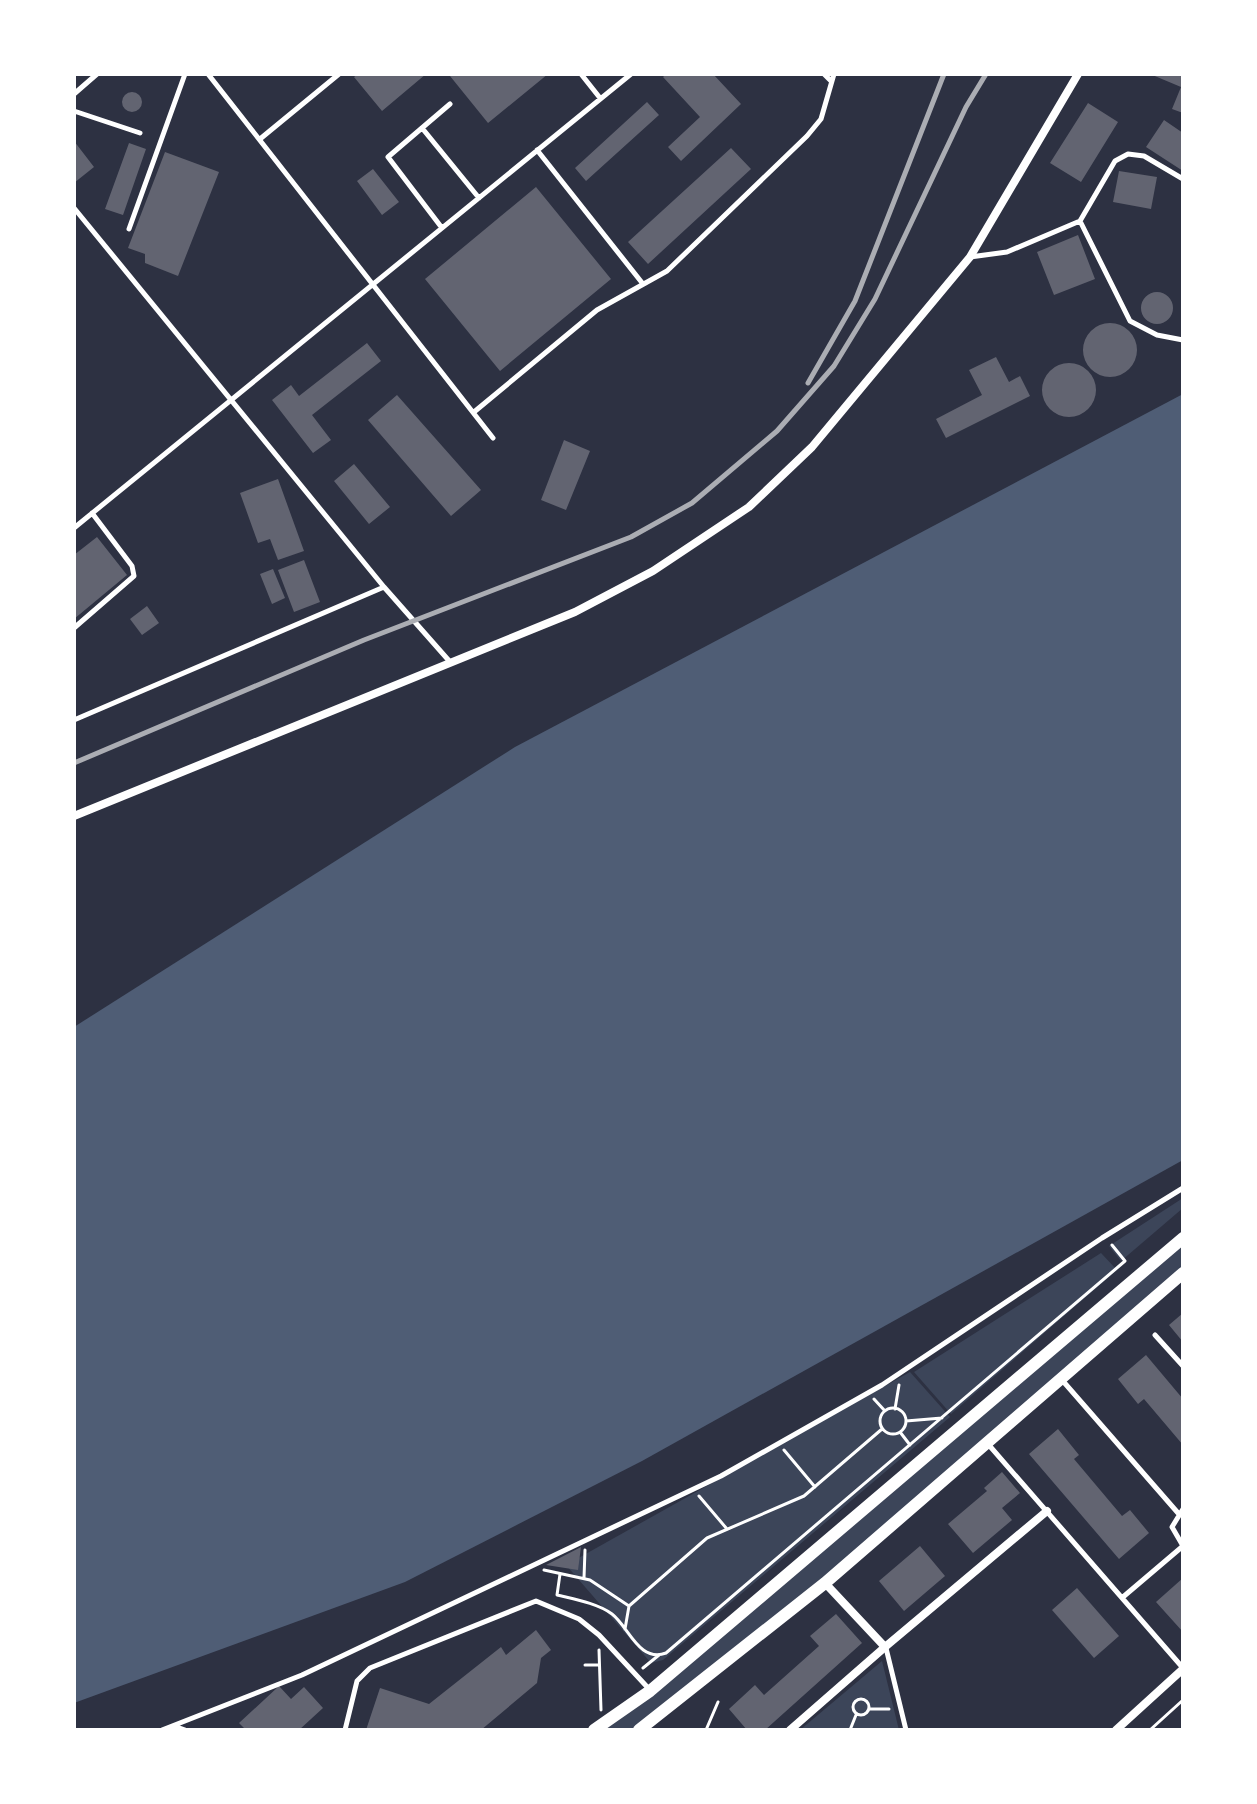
<svg xmlns="http://www.w3.org/2000/svg" width="1257" height="1804" font-family="'Exo 2',sans-serif">
<style>
.green{fill:#3c4559}
.water{fill:#4f5d75}
.building{fill:#626471}
.lines{fill:none;stroke-linecap:round;stroke-linejoin:round}
.path{stroke:#fff;stroke-width:3}
.service{stroke:#fff;stroke-width:5}
.minor{stroke:#fff;stroke-width:8}
.secondary{stroke:#fff;stroke-width:12}
.rail{stroke:#abadb3;stroke-width:5}
</style>
<rect width="100%" height="100%" fill="#2d3142"/>
<path class="green" d="M1183,1198V1208L1121,1261L1109,1246Z
M1183,1237V1273L1061,1379L639,1730H594L631,1705Z
M1101,1253L1117,1270L951,1414L914,1372Z
M910,1372L950,1417L663,1660L651,1663L566,1565Z
M882,1661L899,1730H800Z"/>
<path class="water" d="M1183,394V1160L642,1461L405,1582L74,1703V1027L515,747Z"/>
<path class="building" d="M358,74H426L382,111L354,77Z
M453,74H548L488,123L450,76Z
M666,74H713L741,104L681,161L668,147L700,117L663,77Z
M1150,74H1183V113L1172,109L1181,87Z
M122 102a10 10 0 1 1 20 0a10 10 0 1 1-20 0Z
M647,102L659,115L586,181L575,168Z
M1088,103L1118,122L1081,182L1050,163Z
M1164,120L1183,133V171L1146,147Z
M74,141L94,167L74,183Z
M129,143L146,149L123,215L105,209Z
M731,148L751,169L648,264L628,242Z
M165,152L219,172L178,276L145,263V254L128,248Z
M373,169L399,202L382,215L357,181Z
M1119,171L1157,177L1151,209L1113,202Z
M536,187L611,279L500,371L425,279Z
M1078,235L1095,279L1054,295L1037,252Z
M1141 308a16 16 0 1 1 32 0a16 16 0 1 1-32 0Z
M1083 350a27 27 0 1 1 54 0a27 27 0 1 1-54 0Z
M367,343L381,361L312,415L331,440L313,453L272,400L291,385L299,396Z
M996,357L1009,382L1020,376L1030,396L946,438L936,419L982,395L969,370Z
M1042 390a27 27 0 1 1 54 0a27 27 0 1 1-54 0Z
M397,395L481,490L451,516L368,420Z
M564,440L590,451L566,510L541,500Z
M354,464L390,507L369,524L334,481Z
M278,479L304,551L278,560L270,539L258,543L240,493Z
M97,537L127,575L74,619V555Z
M304,560L320,602L294,612L278,570Z
M273,569L285,598L272,604L260,574Z
M147,606L159,623L142,635L130,619Z
M1183,1313V1342L1169,1325Z
M1146,1355L1183,1399V1445L1144,1399L1138,1404L1118,1379Z
M1058,1429L1079,1455L1074,1459L1122,1516L1130,1510L1149,1533L1119,1559L1029,1454Z
M1002,1472L1020,1493L1002,1508L1012,1520L973,1553L948,1524L987,1491L984,1488Z
M920,1546L945,1576L904,1611L879,1581Z
M581,1547L578,1570L546,1565Z
M1183,1578V1632L1156,1602Z
M1077,1588L1119,1636L1094,1658L1052,1610Z
M836,1614L862,1643L765,1730H747L729,1709L755,1685L764,1695L819,1646L810,1636Z
M536,1630L551,1650L541,1658L537,1683L481,1730H366L380,1688L429,1704L501,1647L506,1655Z
M279,1686L291,1699L304,1687L323,1708L299,1730H246L239,1723Z"/>
<g class="lines">
<path class="path" d="M874,1399L885,1411
M880 1421a13 13 0 1 1 26 0a13 13 0 1 1-26 0Z
M895,1409L899,1385
M906,1421L942,1418
M900,1432L910,1445
M784,1450L815,1487
M699,1496L727,1529
M544,1570L590,1580L629,1606L707,1538L804,1496L882,1429
M560,1574L557,1595C573,1599 597,1603 612,1614C629,1627 639,1663 666,1653L1125,1261L1112,1245
M584,1578L585,1550
M625,1629L629,1606
M599,1650L601,1710
M585,1665H599
M643,1668L659,1655
M853 1707a8 8 0 1 1 16 0a8 8 0 1 1-16 0Z
M869,1709H889
M706,1730L718,1702
M850,1730L856,1715
M1150,1730L1183,1700"/>
<path class="service" d="M208,74L493,438
M581,74L600,98
M824,74L831,81
M74,94L97,74
M74,111L140,133
M422,128L479,198
M260,139L339,74
M537,150L643,284
M74,208L384,587L451,663
M1080,221L1130,321L1157,335L1183,340
M442,228L388,157L450,104
M129,229L185,74
M970,257L1007,252L1080,221L1115,161L1128,154L1144,156L1183,179
M474,412L597,310L667,271L807,136L821,119L834,74
M74,528L631,74
M74,628L134,576L132,566L92,513
M74,720L384,587
M1155,1335L1183,1366
M1062,1380L1178,1513
M988,1444L1183,1668
M1183,1509L1172,1527L1183,1546
M1123,1597L1183,1546
M886,1648L906,1730
M174,1726L185,1730
M162,1730L302,1675L721,1476L882,1385L1102,1238L1183,1188
M345,1730L357,1681L370,1668L536,1601L579,1619L599,1635L650,1690"/>
<path class="minor" d="M74,816L575,612L653,571L749,507L812,447L970,257L1078,74
M885,1647L1047,1511
M790,1730L885,1647L825,1583
M1116,1730L1183,1669"/>
<path class="secondary" d="M594,1730L650,1691L1183,1238
M639,1730L825,1583L1183,1273"/>
<path class="rail" d="M808,383L855,301L944,74
M74,763L364,640L631,537L692,503L777,431L834,366L875,299L966,107L986,74"/>
</g>
<rect width="1257" height="1804" fill="none" stroke="#ffffff" stroke-width="152"/>
</svg>
